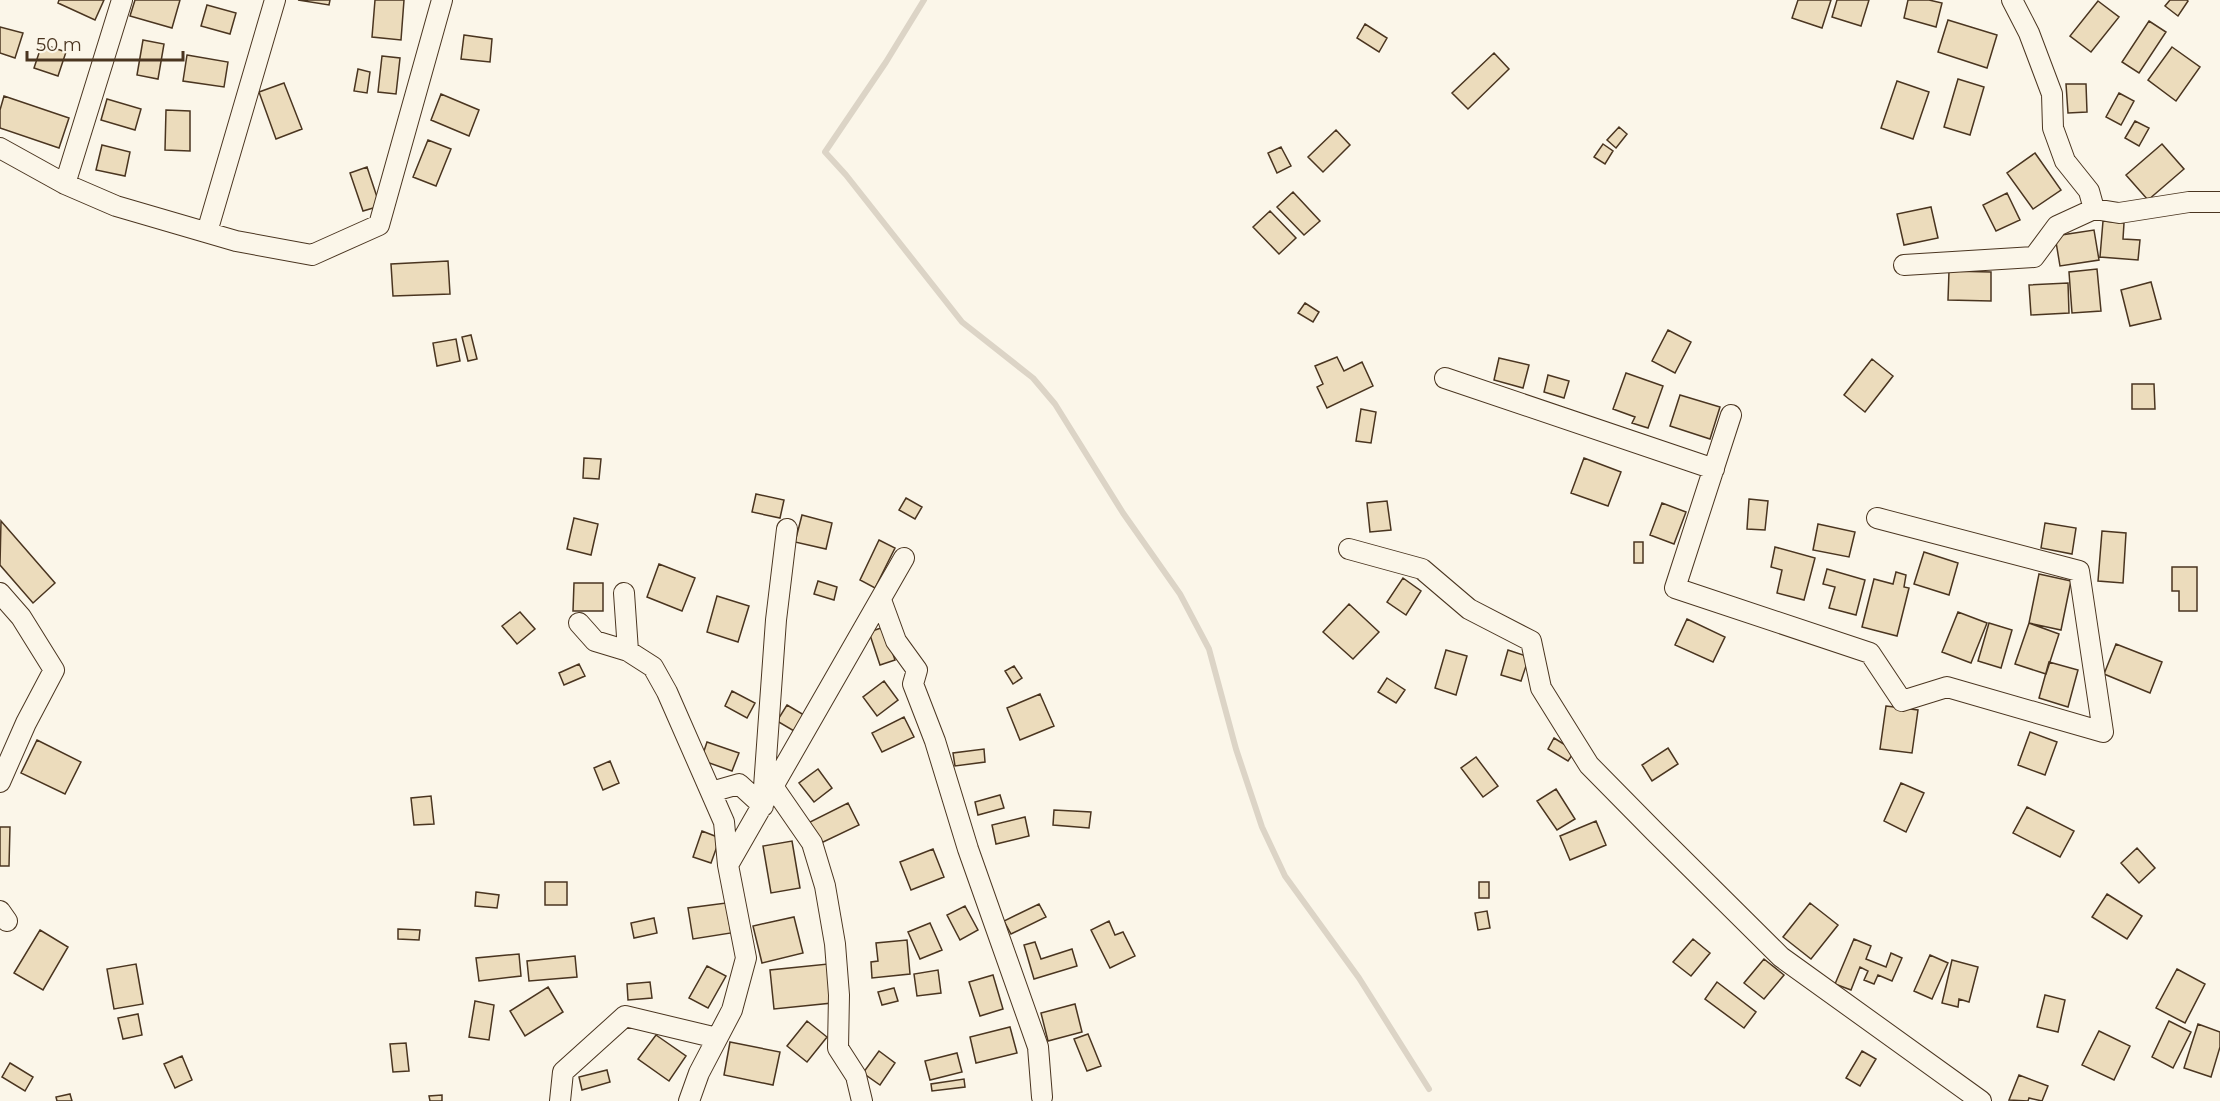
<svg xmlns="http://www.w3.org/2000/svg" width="2220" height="1101" font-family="Montserrat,sans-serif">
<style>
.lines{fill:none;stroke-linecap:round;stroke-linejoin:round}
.stream{stroke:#dcd4c6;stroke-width:6}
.building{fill:#ecdcbc;stroke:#4a3520;stroke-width:1.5}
.street-casing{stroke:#4a3520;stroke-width:22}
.street{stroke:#fbf6e9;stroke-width:20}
</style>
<rect width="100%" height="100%" fill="#fbf6e9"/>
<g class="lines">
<path class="stream" d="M924,0L886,62L825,152L846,175L962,322L1033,378L1055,404L1123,513L1180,594L1209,649L1236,749L1262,827L1285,876L1359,978L1429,1089"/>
</g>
<path class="building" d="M59,0H104L95,20L58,3Z
M135,0H180L172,28L130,16Z
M298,0H330L329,5Z
M375,0H404L401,40L372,37Z
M1798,0H1831L1822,28L1792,18Z
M1837,0H1869L1861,26L1832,17Z
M1908,0H1929L1942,3L1936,27L1904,18Z
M2170,0H2187L2188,1L2178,16L2165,6Z
M2098,1L2119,17L2091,52L2070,36Z
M207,5L236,13L230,34L201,26Z
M1948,20L1997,35L1987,68L1938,52Z
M2149,21L2166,32L2139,73L2122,62Z
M1365,24L1387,38L1379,52L1357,38Z
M0,27L23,33L15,58L0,53Z
M464,35L492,39L490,62L461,59Z
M143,40L164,44L158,79L137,75Z
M42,44L66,52L58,76L34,68Z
M2172,47L2200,67L2176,101L2148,80Z
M1494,53L1509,69L1468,109L1452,93Z
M187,55L228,62L224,87L183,81Z
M382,56L400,58L396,94L378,92Z
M358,69L370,72L367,93L354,91Z
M1958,79L1984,87L1970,135L1944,127Z
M1897,81L1929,92L1913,139L1881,128Z
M284,83L302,129L276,139L259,92Z
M2066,84H2086L2087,112L2068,113Z
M2119,93L2134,101L2121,125L2106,117Z
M441,94L479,110L469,136L431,120Z
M4,96L69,118L59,148L0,128V110Z
M107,99L141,109L135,130L101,120Z
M166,110L190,111V151L165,150Z
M2135,121L2149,128L2139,146L2125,138Z
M1619,127L1627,134L1616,148L1607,140Z
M1336,130L1350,145L1323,172L1308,157Z
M428,140L451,149L436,186L413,177Z
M1603,144L1613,151L1605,164L1594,157Z
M2162,144L2184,169L2148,200L2126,175Z
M102,145L130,152L125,176L96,170Z
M1281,147L1291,166L1277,173L1268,153Z
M2035,153L2061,190L2033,209L2007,173Z
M367,167L380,206L363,211L350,173Z
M1293,192L1320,221L1304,235L1277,207Z
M2007,193L2020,220L1996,231L1983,205Z
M1931,207L1938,238L1904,245L1897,214Z
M1270,211L1296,238L1279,254L1253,227Z
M2103,221L2124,223L2123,239L2140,240L2138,260L2100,257Z
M2094,230L2099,260L2060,266L2055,236Z
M448,261L450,294L393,296L391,264Z
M2097,269L2101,311L2072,313L2069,272Z
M1949,271L1991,272V301L1948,300Z
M2151,282L2161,319L2130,326L2121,290Z
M2068,283L2069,313L2031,315L2029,285Z
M1305,303L1319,312L1313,322L1298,313Z
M1668,330L1691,342L1675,373L1652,361Z
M471,335L477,359L468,361L462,337Z
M456,339L460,361L437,366L433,343Z
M1337,357L1344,371L1362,362L1373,386L1327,408L1317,387L1323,384L1315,366Z
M1499,358L1529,365L1523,388L1494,380Z
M1872,359L1893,376L1865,412L1844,395Z
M1626,373L1663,386L1648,428L1632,423L1635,417L1613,409Z
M1548,375L1569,381L1564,398L1544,392Z
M2132,384H2154L2155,409H2132Z
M1680,395L1720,407L1710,439L1670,426Z
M1361,409L1376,412L1371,443L1356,441Z
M584,458L601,459L599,479L583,478Z
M1584,458L1621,472L1608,506L1571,493Z
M756,494L784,500L780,518L752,512Z
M906,498L922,507L915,519L899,510Z
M1749,499L1768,501L1765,530L1747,529Z
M1387,501L1391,530L1370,532L1367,503Z
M1662,503L1686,512L1674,544L1650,535Z
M802,515L832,523L826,549L795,542Z
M574,518L598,524L591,555L567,549Z
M1,521L55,583L33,603L0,565Z
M2045,523L2076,528L2072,554L2041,548Z
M1818,524L1855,532L1849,557L1813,550Z
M2102,531L2126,533L2123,583L2098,581Z
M879,540L895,548L875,588L860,580Z
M1634,542H1643V563H1634Z
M1775,547L1815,558L1804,600L1777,593L1782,570L1771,567Z
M1924,552L1958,563L1949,595L1914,584Z
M659,564L695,578L682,611L647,597Z
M2172,567H2197V611H2179V591H2172Z
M1827,569L1865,580L1856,615L1829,608L1835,587L1823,584Z
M1896,572L1906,575L1904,587L1909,588L1897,636L1862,627L1874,579L1893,584Z
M2039,574L2071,581L2061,630L2029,623Z
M1403,578L1421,591L1406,615L1387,602Z
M818,581L837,587L834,600L814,594Z
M574,583H603V611H573Z
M717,596L749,606L738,642L707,632Z
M1349,604L1379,632L1353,659L1323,632Z
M520,612L535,629L517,644L502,626Z
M1958,612L1987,623L1971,663L1942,652Z
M1687,619L1725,637L1713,662L1675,645Z
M1989,623L2012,630L2001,668L1978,661Z
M2029,623L2059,634L2046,674L2015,664Z
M884,627L895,660L880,665L869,632Z
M2116,644L2162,662L2150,693L2104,674Z
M1446,650L1467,656L1456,695L1435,688Z
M1508,650L1529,657L1521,681L1501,675Z
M2049,662L2078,670L2068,707L2039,698Z
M579,664L585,676L564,685L559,673Z
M1014,666L1022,678L1013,684L1005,671Z
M1387,678L1405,690L1396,703L1378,692Z
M884,681L898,700L877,716L863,697Z
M732,691L755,703L747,718L725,706Z
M1040,694L1054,726L1020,740L1007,708Z
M787,705L804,715L794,731L777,721Z
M1886,706L1918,710L1912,753L1880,749Z
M904,717L914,737L882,752L872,733Z
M2030,732L2057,742L2045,775L2018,765Z
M1554,738L1575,751L1568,761L1548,749Z
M37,740L81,762L65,794L21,773Z
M707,742L739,753L732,771L701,760Z
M1668,748L1678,764L1652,781L1642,765Z
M984,749L985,762L955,766L953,753Z
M1476,757L1498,786L1483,797L1461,768Z
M610,761L619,783L603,790L594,768Z
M818,769L832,788L814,802L799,783Z
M1901,783L1924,793L1906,832L1884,821Z
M1556,789L1575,819L1557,830L1537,801Z
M1000,795L1004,808L978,815L975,802Z
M431,796L434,824L414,825L411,798Z
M848,803L859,825L819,844L808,823Z
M2027,807L2074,831L2060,857L2013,833Z
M1054,810L1091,812L1089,828L1053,825Z
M1025,817L1029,836L996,844L992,825Z
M1596,821L1606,845L1570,860L1560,836Z
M0,827H10L9,866H0Z
M702,831L720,838L711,863L693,857Z
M792,841L800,888L771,893L763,846Z
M2137,848L2155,868L2139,883L2121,863Z
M933,849L944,877L911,890L900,862Z
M545,882H567V905H545Z
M1479,882H1489V898H1479Z
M476,892L499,895L497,908L475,906Z
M2107,894L2142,916L2127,939L2092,917Z
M726,903L731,933L693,939L688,908Z
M1810,903L1838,925L1811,959L1783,937Z
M1039,904L1046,917L1011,934L1004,921Z
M965,906L978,930L960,940L947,915Z
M1487,911L1490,928L1478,930L1475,913Z
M794,917L803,953L762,963L753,926Z
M654,918L657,933L634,938L631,923Z
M1109,921L1115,935L1123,932L1135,956L1110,968L1091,930Z
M930,923L942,950L920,959L908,932Z
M398,929L420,930L419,940L398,939Z
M40,930L68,947L43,990L14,973Z
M1693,939L1710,953L1691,976L1673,962Z
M1854,939L1871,946L1866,959L1886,967L1891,953L1902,958L1892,981L1878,975L1874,984L1864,980L1868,971L1860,967L1851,990L1835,984Z
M907,940L910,974L872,978L871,962L878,961L876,943Z
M1035,942L1041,959L1072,949L1077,966L1034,979L1024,945Z
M519,954L521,976L479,981L476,958Z
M1930,955L1948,963L1932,999L1914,991Z
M575,956L577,977L529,981L527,961Z
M1764,959L1784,975L1764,999L1744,983Z
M1952,960L1978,967L1969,1002L1959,999L1958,1007L1942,1003Z
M136,964L143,1004L114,1009L107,969Z
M828,964L832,1003L774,1009L770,970Z
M707,966L726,976L708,1008L689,998Z
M2177,969L2205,984L2185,1023L2156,1008Z
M938,970L941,993L917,996L914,974Z
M993,975L1003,1009L980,1016L969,982Z
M650,982L652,998L628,1000L627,984Z
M1717,982L1756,1012L1744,1028L1705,999Z
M548,987L563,1012L525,1036L510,1011Z
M894,988L898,1001L882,1005L878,992Z
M2045,995L2065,1000L2058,1032L2037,1027Z
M475,1001L494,1005L489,1040L469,1037Z
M1075,1004L1082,1032L1048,1041L1041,1013Z
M138,1014L142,1035L123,1039L118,1018Z
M807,1021L827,1037L807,1062L787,1046Z
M2169,1021L2191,1032L2173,1068L2152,1057Z
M2198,1024L2220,1032V1047L2211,1077L2184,1068Z
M1010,1027L1017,1053L976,1063L970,1037Z
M2099,1031L2130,1046L2114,1080L2082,1065Z
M1088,1034L1101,1066L1087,1071L1074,1039Z
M656,1035L686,1056L669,1081L638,1059Z
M730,1042L780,1052L773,1085L724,1075Z
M406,1043L409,1071L393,1072L390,1044Z
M879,1051L895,1063L880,1085L863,1073Z
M1862,1051L1876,1059L1860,1086L1846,1078Z
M957,1053L962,1072L930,1080L925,1061Z
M182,1056L192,1080L175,1088L164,1064Z
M10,1063L33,1077L25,1091L2,1077Z
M607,1070L610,1082L582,1090L579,1077Z
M2019,1075L2048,1086L2042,1101L2029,1098L2028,1101L2009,1100Z
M964,1079L965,1087L932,1091L931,1084Z
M70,1094L72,1101H57L56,1097Z
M442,1095V1101H430L429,1096Z"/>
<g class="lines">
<defs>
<path id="street" d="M2012,0L2029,33L2052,94L2053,128L2065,161L2089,191L2094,209L2119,213L2189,202H2220
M0,148L65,184L116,206L236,241L312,255L379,225L442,0
M65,184L122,0
M207,232L275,0
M1904,265L2034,257L2057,226L2094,209
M1445,378L1714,469
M1731,415L1675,588L1870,653L1902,701L1947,687L2103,732L2079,571L1877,518
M1349,549L1422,569L1469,609L1531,641L1541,688L1589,765L1655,832L1781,957L1981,1101
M0,593L21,617L54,670L26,723L0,782
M624,593L628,651
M881,600L896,641L917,670L913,684L935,741L968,849L1038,1047L1042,1097
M579,623L595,641L628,651L653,667L667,692L724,822L728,865
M774,788L812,843L825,886L835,944L839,995L838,1048L856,1076L862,1101
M711,792L739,784L763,806
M763,801L776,620L787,529
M0,911L7,921
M560,1101L563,1072L625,1016L717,1038
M689,1101L699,1073L732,1010L746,958L728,865L904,558"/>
</defs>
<use href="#street" class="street-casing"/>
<use href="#street" class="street"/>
</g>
<path d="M27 51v9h156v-9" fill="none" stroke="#4a3520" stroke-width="3"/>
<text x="36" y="51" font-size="18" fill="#4a3520" stroke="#fbf6e9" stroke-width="4.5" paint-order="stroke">50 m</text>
</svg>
